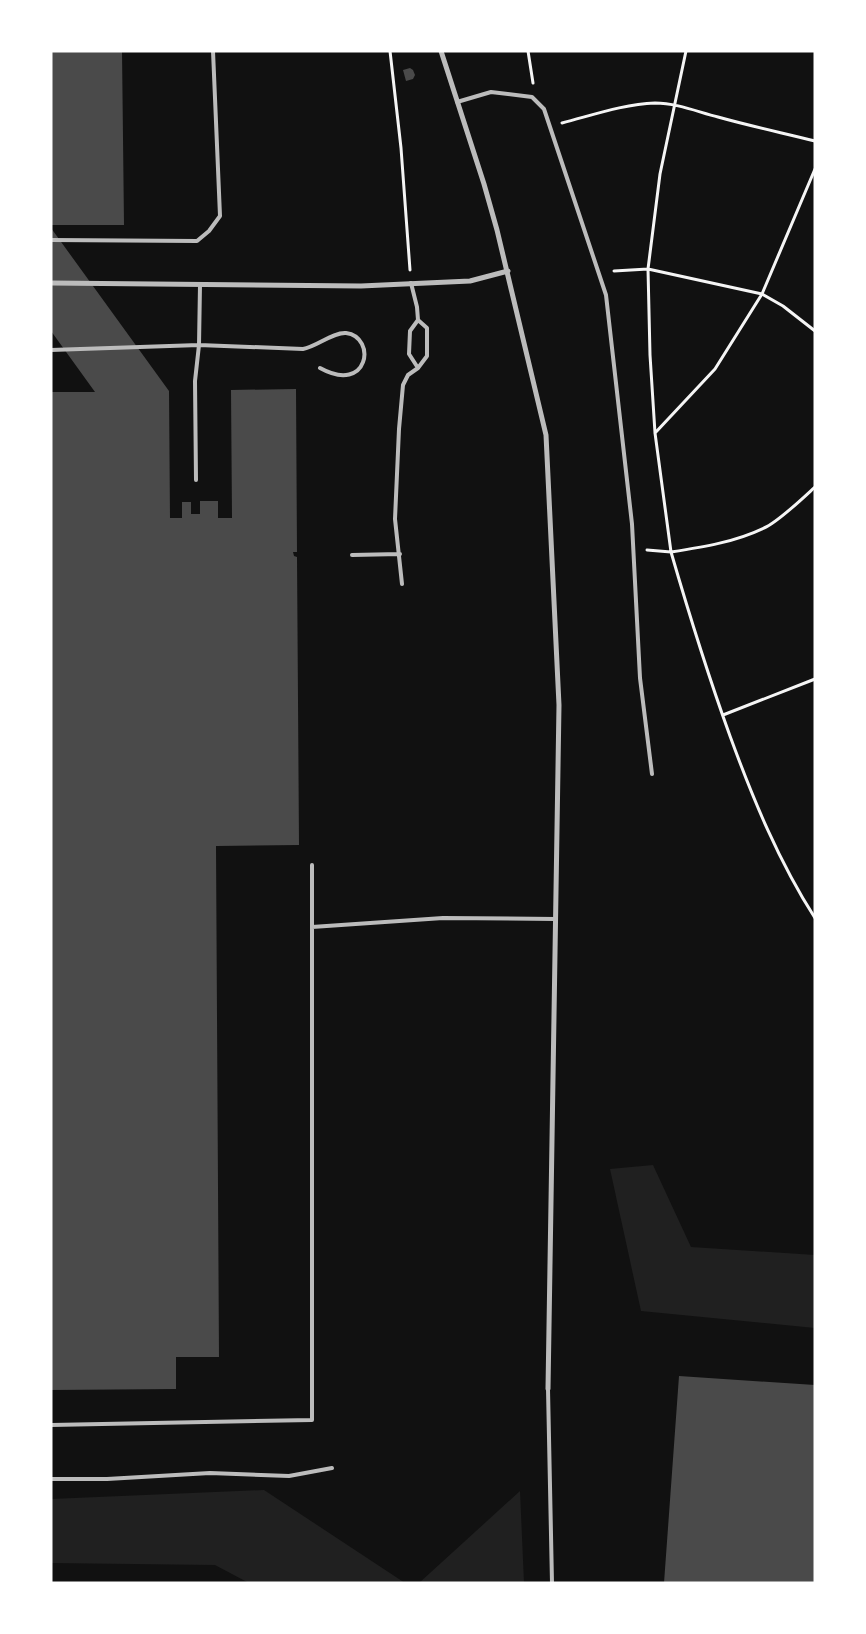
<svg xmlns="http://www.w3.org/2000/svg" width="866" height="1634" font-family="Signika,sans-serif">
<style>
.green{fill:#202020}
.building{fill:#4a4a4a}
.lines{fill:none;stroke-linecap:round;stroke-linejoin:round}
.path{stroke:#f5f5f5;stroke-width:3}
.service{stroke:#bcbcbc;stroke-width:4}
.minor{stroke:#bcbcbc;stroke-width:5}
</style>
<rect width="100%" height="100%" fill="#111"/>
<path class="green" d="M653,1165L691,1247L815,1255V1328L641,1311L610,1169Z
M264,1490L405,1583H249L215,1565L51,1563V1499Z
M520,1491L524,1583H419Z"/>
<path class="building" d="M51,51H122L124,225H51Z
M410,68L413,70L415,75L413,79L406,81L403,70Z
M51,228L169,391L170,518H182V502H191V514H200V501H218V518H232L231,390L296,389L297,552H293L294,556L297,557L299,845L216,846L219,1357H176V1389L51,1390V392H95L51,331Z
M679,1376L815,1385V1583H664Z"/>
<g class="lines">
<path class="path" d="M390,51L401,148L410,270
M528,51L533,83
M686,51L660,174L648,269L650,355L655,433L671,552C703,547 735,542 764,528C778,522 803,498 815,487
M562,123C593,115 624,104 655,103C677,103 698,112 718,117C750,126 783,133 815,141
M614,271L648,269L762,294L783,306L815,331
M655,433L715,369L762,294L815,169
M647,550L671,552C689,614 708,675 730,736C753,799 779,862 815,918
M723,715L815,679"/>
<path class="service" d="M457,102L491,92L532,97L544,109L606,295L632,524L640,678L652,774
M51,240L197,241L209,231L220,216L213,51
M411,283L417,307L418,320L410,331L409,354L418,368
M51,350L199,345L303,349C316,347 333,332 346,333C377,337 369,395 320,368
M196,480L195,381L199,345L200,285
M352,555L400,554
M402,584L395,519L399,429L403,385L408,375L418,368L427,356V328L418,320
M312,927L443,918L556,919
M548,1389L552,1583
M51,1425L312,1420V865
M51,1479H107L210,1473L289,1476L332,1468"/>
<path class="minor" d="M441,51L484,184L497,230L546,435L559,705L548,1389
M51,283L361,286L470,281L508,271"/>
</g>
<rect width="866" height="1634" fill="none" stroke="#ffffff" stroke-width="105"/>
</svg>
